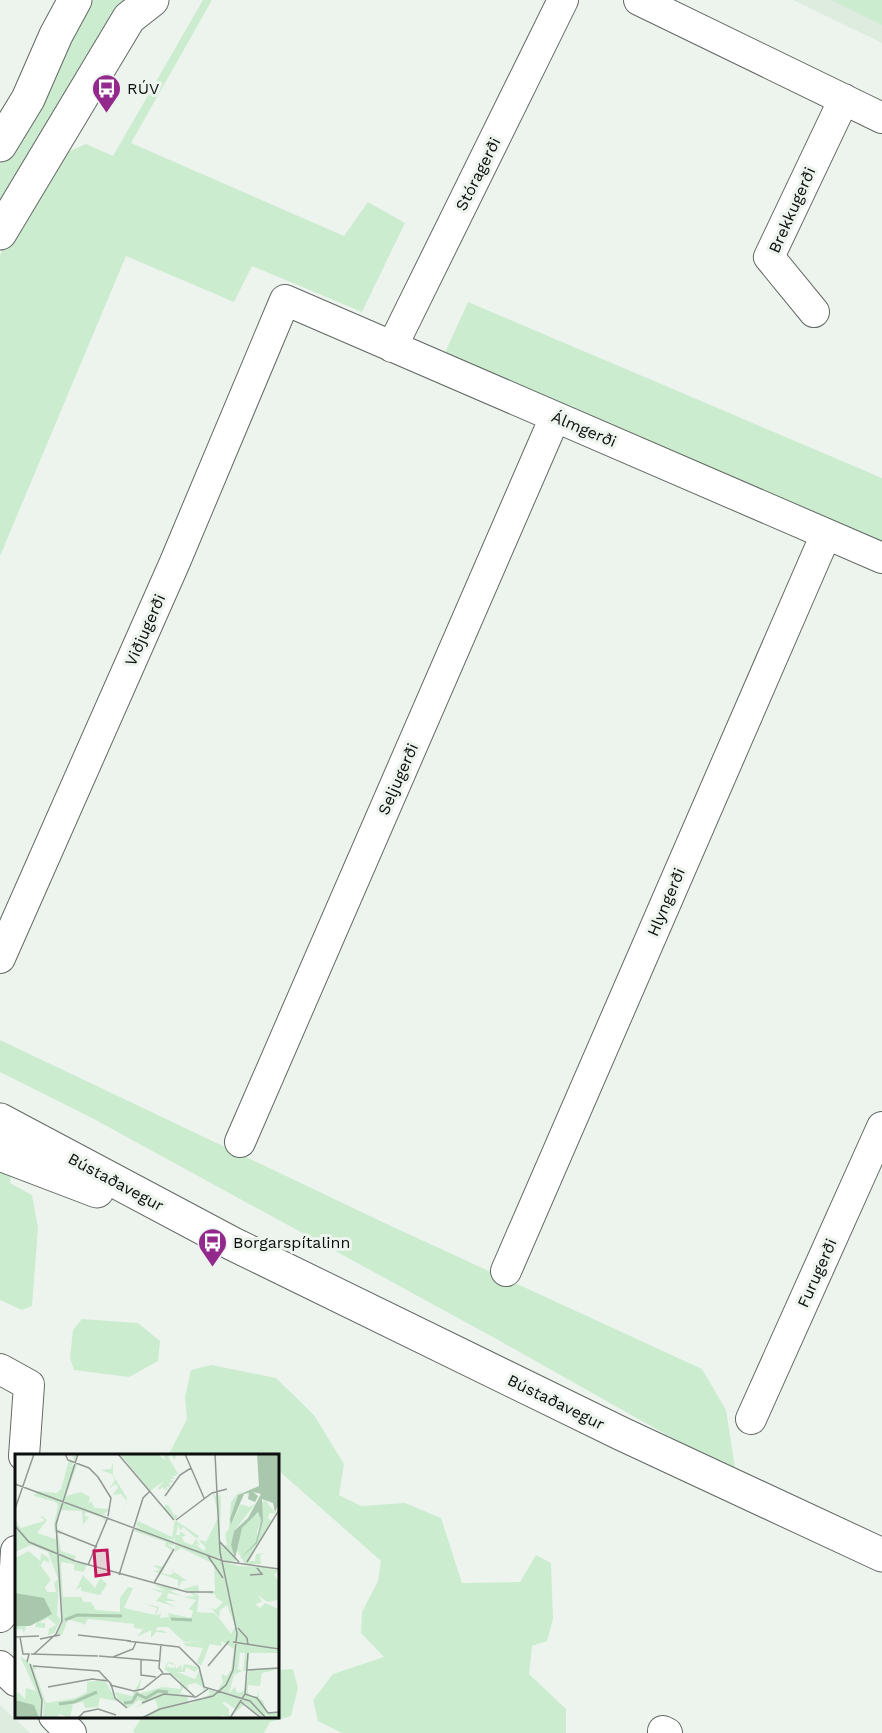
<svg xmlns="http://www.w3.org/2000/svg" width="882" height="1733" font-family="'Work Sans',sans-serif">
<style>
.built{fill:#deebdf}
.green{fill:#ccecd0}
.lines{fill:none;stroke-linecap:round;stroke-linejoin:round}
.street-casing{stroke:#636964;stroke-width:32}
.secondary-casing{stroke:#636964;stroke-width:35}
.street{stroke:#fff;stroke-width:30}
.secondary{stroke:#fff;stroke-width:33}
.labels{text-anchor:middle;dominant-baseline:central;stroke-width:6;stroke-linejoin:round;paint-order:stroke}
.poi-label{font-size:16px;fill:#0b0e0c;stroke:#edf4ee;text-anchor:start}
.street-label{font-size:16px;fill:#0b0e0c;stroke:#edf4ee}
.inset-river{fill:none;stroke:#a8c7ad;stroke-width:3}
.inset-road{fill:none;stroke:#939894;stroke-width:1.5}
.view{fill:#c2185b;fill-opacity:0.15;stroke:#c2185b;stroke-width:3}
.inset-edge{fill:none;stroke:#0b0e0c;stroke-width:3}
</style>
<rect width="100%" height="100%" fill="#edf4ee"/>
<path class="built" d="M793,0H882V43Z
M0,1705L30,1733H0Z"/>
<path class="green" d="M92,0H129L0,214V161Z
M203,0H212L131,143L344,236L368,202L405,223L362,312L252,266L234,302L126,256L0,556V255L63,154L86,144L113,156Z
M831,0H882V25Z
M468,302L882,478V547L443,357Z
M0,1040L391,1226L702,1369L726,1410L736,1474L500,1341L92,1118L0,1072Z
M0,1161L12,1166L10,1183L32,1195L38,1228L32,1306L22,1310L0,1300Z
M82,1319L138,1323L160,1341L158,1361L129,1377L74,1370L70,1358L73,1330Z
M211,1365L276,1378L314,1415L344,1464L339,1495L361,1506L405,1503L441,1518L462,1583L520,1582L536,1555L551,1563L553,1619L547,1641L532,1646L529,1674L566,1709V1733H342L318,1721L313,1700L333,1674L384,1657L361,1633L362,1612L378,1581L381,1561L278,1470V1456L170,1455V1452L187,1419L185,1397L191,1370Z
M293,1669L298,1688L291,1716L270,1722L264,1733H135L133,1731L142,1717L278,1716V1670Z"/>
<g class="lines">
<defs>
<path id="street" d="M639,0L882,118
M814,312L769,257L844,99
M392,347L563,0
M0,958L175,562L285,300L882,558
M240,1142L555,417
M506,1271L826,534
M0,1369L29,1385L24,1456
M751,1419L882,1127
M0,1617L13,1601L16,1551
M0,1666L16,1681
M54,1716L71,1733
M663,1731L667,1733"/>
<path id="secondary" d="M0,145L28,99L56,35L75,0
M0,233L129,18L152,0
M0,1120L233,1244L622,1434L882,1555
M0,1154L97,1191"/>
</defs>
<use href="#street" class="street-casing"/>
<use href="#secondary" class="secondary-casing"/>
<use href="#street" class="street"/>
<use href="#secondary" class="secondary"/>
</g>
<defs>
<symbol id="bus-pin" viewBox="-11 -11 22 30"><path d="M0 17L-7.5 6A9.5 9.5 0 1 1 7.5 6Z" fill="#93298c" stroke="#edf4ee"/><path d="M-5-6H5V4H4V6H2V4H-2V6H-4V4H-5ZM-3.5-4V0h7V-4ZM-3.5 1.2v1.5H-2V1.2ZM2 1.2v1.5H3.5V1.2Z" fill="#fff"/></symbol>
</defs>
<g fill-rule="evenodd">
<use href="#bus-pin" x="90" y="72" width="33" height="45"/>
<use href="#bus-pin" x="196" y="1226" width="33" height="45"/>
</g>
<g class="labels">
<g class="poi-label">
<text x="127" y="88">RÚV</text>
<text x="233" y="1242">Borgarspítalinn</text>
</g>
<g class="street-label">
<text transform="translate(478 174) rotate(-63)">Stóragerði</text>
<text transform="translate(792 210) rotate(-66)">Brekkugerði</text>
<text transform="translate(584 429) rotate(23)">Álmgerði</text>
<text transform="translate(145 630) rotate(-66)">Viðjugerði</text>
<text transform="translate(398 779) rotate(-66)">Seljugerði</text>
<text transform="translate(666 902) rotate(-67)">Hlyngerði</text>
<text transform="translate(116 1182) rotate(28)">Bústaðavegur</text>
<text transform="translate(817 1273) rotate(-66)">Furugerði</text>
<text transform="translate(556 1402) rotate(26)">Bústaðavegur</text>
</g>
</g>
<g transform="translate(15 1454)">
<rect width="264" height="264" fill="#edf4ee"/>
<path d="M57,0H62L60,7L55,13L62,9L73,13L75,14L62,11L51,42L66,38L75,43L73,51L76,47L80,54L95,55L89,60L92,62L85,60L91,63L90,68L93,64L91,70L88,64L71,58L69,62L74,63L68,71L67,57L45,56L42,75L47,77H39L41,87L42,78L47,80H43L46,97L61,102L59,108L72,110L69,118L59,116V110L46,108L48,143H66L69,148H76L81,156L105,158V144L113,133L118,134L109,154L140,161L142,154L127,149L144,153L141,162L146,159L145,164L154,163L153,159L176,164L178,157L174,155L181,146L169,143L180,142L168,135L183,131L184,138H189V133V138L180,139L184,142L182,158L199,159L204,164L197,155L190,154L201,155L208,148L201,144L200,140L191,139L200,137L199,110L166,94L160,98V89L172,93L160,88L159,79V86L151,84L159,87V92L152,90L158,94L159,96L158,97L150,92L151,88L119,77L121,73L127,75L121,71L123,67L157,83L160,65L149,55L150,50L154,52L159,61H163L160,66L184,82L182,85L168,73L167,75L165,76L163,71L161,81H165V77L171,81L167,83L169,88L177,91L181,85L185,91L180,90L189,97L191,94L183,85L191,88L203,64L200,46L198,40L193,41L197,39L201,38L198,39L202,44L203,39L206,43L205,80L208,79L203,82L208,91H212L210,80L214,74L216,48L222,40L227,37L222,42L221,50H225L218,67L226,50L234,53L241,49L219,77L216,91L221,107H213L226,111L209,107H212L200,103L206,107L224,112L264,114L253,115L264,116L259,121L264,127V152L262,146L252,148L243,141L247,148L240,150L245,154L250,149L264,155V194L255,195L264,196V199H234L233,215H264L247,219L245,232L233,231V237L234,242H242L243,247L245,248L242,244L243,235L244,245L248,246L252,260L263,258L264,264H252V260L246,263L230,250L215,264L222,256L210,248L207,249L214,255V264L208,261L202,264H131L136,260L125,264L143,254L140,245L120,254L128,248L124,246L113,254L103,246L100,238L117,242L127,223L123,240L147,233L166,235L164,226L149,215L153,208L158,209L159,211L153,209L152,213L160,214L161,209V215L166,211L167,217L169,210L184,213L180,218L171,213L170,218H162L180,225L185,215L191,236L187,239L189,234L181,229L172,231L174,235L169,233L165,239L172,241L174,250L194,241V236L214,241L202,237L208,228L206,220L212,222L216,216L219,195L206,187L207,192L195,190L186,212L182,208L188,194L171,192L168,189L190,187L169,188L153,173H142L141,177L146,176L153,179L141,178L136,184V176L122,183L128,175L119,174V170L73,165L68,174L69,170L53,165L47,181H40L48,167V164L45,172L47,163L44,129L42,161L46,166L39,179L33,181L34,175L41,171L33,164L23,169H30V174L20,173L22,168L11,172L9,179L7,175H0V155H26L17,147L0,144V104L14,97L25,107L26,99L34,104V109L29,106L26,111L24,109L36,126L30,133L32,138H41L39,129L43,125L33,98L16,91L0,98V66L6,74L29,67V65L26,64V62L32,63L27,62L32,66L22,79L40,85L39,69L43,52L41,48L19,42L21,37L42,39L46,35L54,6L59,7ZM212,151L220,172L216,180L204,164L205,156ZM225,199H230L228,217L234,216L229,237L222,239L220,233L214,239L219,221L227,217L223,215ZM105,0H143L151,7L148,1L162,0L159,6L157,1L153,3L164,21L159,19L162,22H157L160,25H155L159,28L154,29L156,34L151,32L153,37L149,34L150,39L148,33L144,36L143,34L149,27L135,37ZM98,9V21L112,44L109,58L111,46L106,40L98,41L103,33L100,30L94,35L100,26L97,20L86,16L96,15ZM250,46L261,60L255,59L253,64L257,67L234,107H240L241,100L251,99L245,101L246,110H230L221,95L227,74L235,63L244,59L246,66L242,77V86L248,67L245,52ZM154,105L147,119L155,121L159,119L155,115L172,127H167L163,135L155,137L167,142L153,139L152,144L161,147H149L162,153L141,147L148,139L136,135L151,137L139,131L163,134V126L138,117L145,116L138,111L149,113ZM68,121L80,134L85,124L92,130L85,141L66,137V133L61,136ZM5,202L22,214L19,216L31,249L61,244L72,238V228L88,226V223L102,247L85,244L83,253L70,254L68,248L58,250L55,264L45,260L41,264H28L29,244L25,264H0V241L3,238L10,245L11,234L21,237Z" fill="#ccecd0" fill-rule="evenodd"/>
<path d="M242,0H264V50L260,58L258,49L247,45L248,67L242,89L225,105L241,88L246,66L243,58L227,74L220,105L216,91L219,77L233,64L246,40L238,38L243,42L240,48L233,45L234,39L229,40L216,70L215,65L223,41L244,32ZM0,139L29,144L37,160L15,172H0ZM0,246L19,251L24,264H0Z" fill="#a8c7ad"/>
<path class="inset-river" d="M156,165L177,166M50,166L62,161L107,162M109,249L117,248L122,240L131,244L143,237L153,238M44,250L59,248L82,238"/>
<path class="inset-road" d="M50,0L53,6L74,14L83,23L96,44L93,62M103,0L159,66M170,0L189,44M0,30L208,107L264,115M150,42L165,21L176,14M0,55L19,0M161,66L197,39L212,35M0,72L14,88L60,107L172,138H198M42,77L82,93M205,88L224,108M193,102L208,124M232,108L264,56M73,111L93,63M104,121L128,44L135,37M235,121L247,120L242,114M139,129L159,95M223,174L232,184L233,191M63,181L116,187M0,183L24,182M5,183L8,200H14L12,208M25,185L45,181M112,187L164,193L184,213L189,233L235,247L251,264M218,188L264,195M146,190L144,214L148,219M16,200L83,202M19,200L41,180L47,167L41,70L63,0M84,202L145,207M98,203L118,195L121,188M126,206V221L141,223M15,210L27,246L26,264M18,212L84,217L96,230L100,244L112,254M193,212L214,187M232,216L264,214M95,231L119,237L128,235L147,220H155L180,243M33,233L77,225L94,227M230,240L242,244L253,259L264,258M226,248L246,264M127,249L149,240L181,243L193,235M63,264L69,258L83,255L101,261M127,264L145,255L198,242L211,231L218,216L222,179L205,98L200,0M215,264L230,240L233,199"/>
<path class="view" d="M92,96L94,120L81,122L79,97Z"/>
<rect width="264" height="264" class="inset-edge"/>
</g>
</svg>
